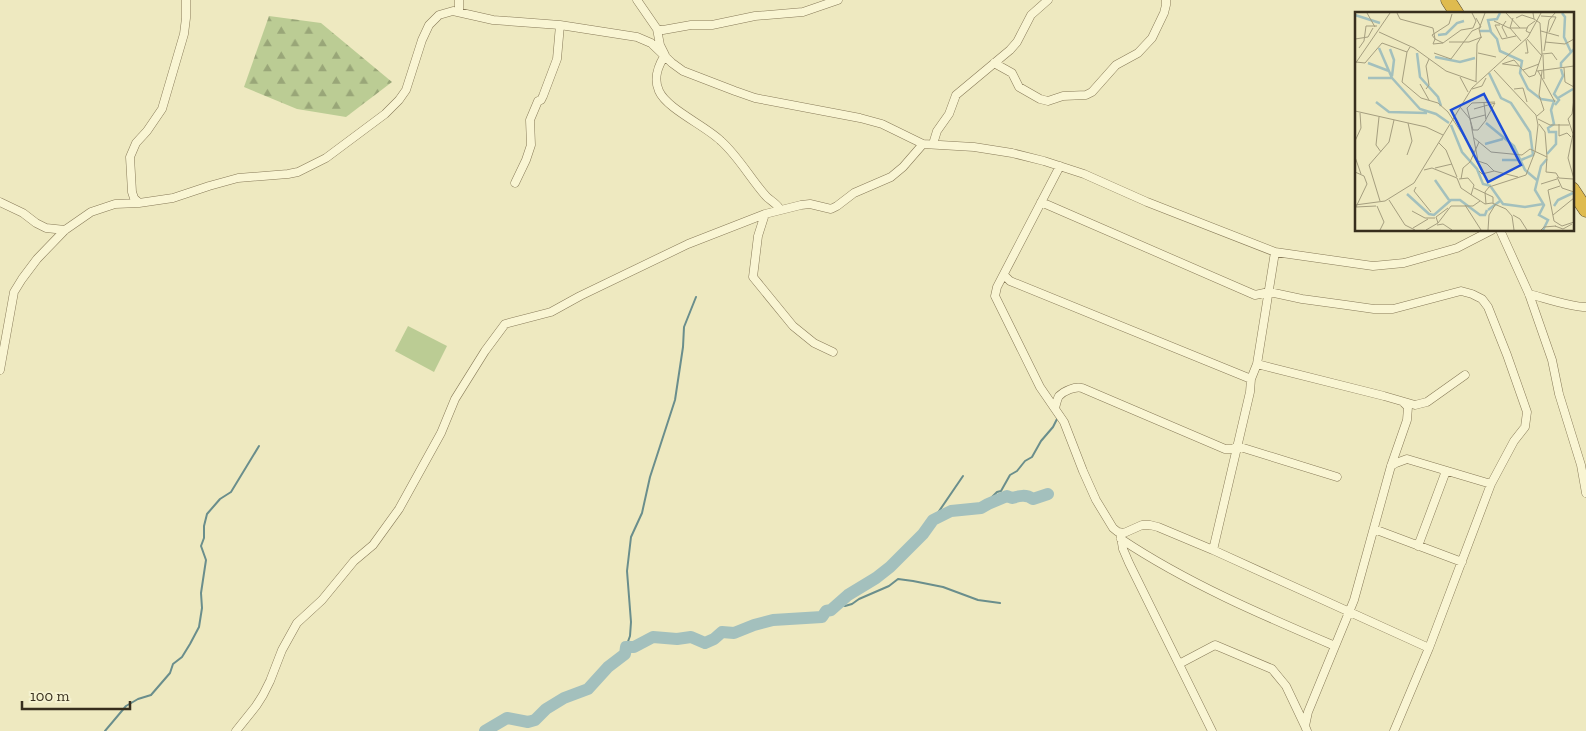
<svg xmlns="http://www.w3.org/2000/svg" width="1586" height="731" font-family="'Zilla Slab',serif">
<style>
.green{fill:#bbcc94}
.forest{fill:url(#forest-firs)}
.lines{fill:none;stroke-linecap:round;stroke-linejoin:round}
.stream{stroke:#6a8e8c;stroke-width:2}
.river{stroke:#a3c0bd;stroke-width:12}
.street-casing{stroke:#877a58;stroke-width:9}
.highway-casing{stroke:#55472c;stroke-width:15}
.street{stroke:#f9f5d3;stroke-width:8}
.highway{stroke:#dfbb4f;stroke-width:14}
.inset-river{fill:none;stroke:#a3c0bd;stroke-width:2.5}
.inset-road{fill:none;stroke:#a59e7f;stroke-width:1}
.view{fill:#1d4ed8;fill-opacity:0.15;stroke:#1d4ed8;stroke-width:2.5}
.inset-edge{fill:none;stroke:#372e1d;stroke-width:2.5}
</style>
<defs>
<pattern id="forest-firs" width="22" height="20" patternUnits="userSpaceOnUse" patternTransform="scale(1.25)"><rect width="22" height="20" fill="#bbcc94"/><path d="M5 1l3.5 6h-7zM16 11l3.5 6h-7z" fill="#99a678"/></pattern>
</defs>
<rect width="100%" height="100%" fill="#eee9c0"/>
<path class="green" d="M408,326L447,346L434,372L395,351Z"/>
<path class="forest" d="M269,16L321,23L392,82L346,117L297,109L244,87Z"/>
<g class="lines">
<path class="stream" d="M981,508L997,492L1001,491L1010,475L1017,471L1025,461L1032,457L1041,441L1053,427L1057,419
M933,520L963,476
M839,604L845,606L852,604L859,599L889,586L898,579L913,581L943,587L978,600L1000,603
M626,647L630,636L631,622L627,571L631,537L642,513L650,477L675,400L683,347L684,327L696,297
M105,731L126,706L138,699L151,695L170,673L173,664L182,657L190,644L199,627L202,608L201,593L206,560L201,546L204,538V526L207,514L220,499L231,492L259,446"/>
<path class="river" d="M485,731L507,718L528,722L535,720L546,709L564,698L588,689L608,667L625,654L626,647H634L653,637L677,639L691,637L705,643L714,639L722,632L734,633L754,625L773,620L822,617L826,611L831,610L848,595L876,578L890,567L923,534L933,520L951,511L981,508L988,504L1007,496L1012,498C1019,496 1026,494 1033,499L1048,494"/>
<defs>
<path id="street" d="M186,0V18L184,34L162,109L147,131L136,143L130,157L132,192L134,198L139,203L173,198L209,186L238,178L288,174L298,172L326,158L385,114L399,100L406,90L422,40L429,25L439,15L453,11L493,20L560,25L637,37L651,43L672,63L683,71L735,91L755,98L860,118L882,124L923,144L974,147L1012,153L1044,161L1084,174L1147,202L1275,252L1373,266L1404,263L1457,248L1492,230
M637,0L657,29L660,45L665,55C658,66 653,78 659,91C667,109 706,126 721,141C738,156 750,178 765,195C769,200 775,202 779,208L778,210
M459,11V0
M657,29L663,30L691,25H712L755,16L803,12L838,0
M994,63L1012,73L1019,87L1040,99L1048,101L1063,96L1086,95L1092,92L1116,65L1138,53L1152,38L1164,13L1166,5V0
M933,144L937,131L949,114L956,95L1010,50L1017,42L1031,15L1048,0
M1060,166L997,287L995,296L1040,387L1064,422L1083,471L1096,500L1113,528L1118,532L1124,533L1142,525H1150L1158,527L1213,550L1429,648
M515,183L526,160L531,145L530,120L538,101L541,100L543,96L557,59L560,25
M0,202L23,213L36,223L46,228L65,230
M1041,202L1255,295L1269,292L1302,299L1346,305L1374,309H1393L1461,291L1472,294L1482,299L1488,307L1507,355L1527,412L1525,427L1514,441L1491,484L1429,648L1394,731
M765,214L758,236L753,277L793,326L814,343L833,352
M1500,230L1529,294L1552,360L1559,394L1581,465L1586,493
M1004,275L1010,281L1251,379
M1529,294C1545,298 1570,307 1586,307
M1257,364L1384,396L1415,405L1427,402L1465,375
M0,370L14,292L22,279L37,259L65,230L91,212L115,204L139,203
M1055,408C1056,405 1057,399 1059,396C1064,391 1075,386 1082,388L1225,449H1233L1237,446L1337,477
M1391,466L1396,463L1407,459L1491,484
M1374,529L1462,562
M1121,537L1123,549L1129,563L1212,731
M1121,539C1187,583 1262,615 1335,646
M1418,546L1446,471
M1213,550L1250,392L1251,379L1257,364L1275,252
M1179,664L1215,645L1272,669L1286,686L1305,726
M236,731L256,706L263,695L270,681L282,650L297,623L322,600L354,561L373,545L399,509L441,433L455,399L485,351L505,324L551,312L580,296L688,244L765,214L801,205L810,204L831,209L837,206L854,193L891,177L903,167L923,144
M1307,731L1305,726L1308,712L1354,600L1391,466L1407,420L1408,407L1404,403"/>
<path id="highway" d="M1448,0L1457,14
M1572,189L1586,210"/>
</defs>
<use href="#street" class="street-casing"/>
<use href="#highway" class="highway-casing"/>
<use href="#street" class="street"/>
<use href="#highway" class="highway"/>
</g>
<g transform="translate(1355 12)">
<rect width="219" height="219" fill="#eee9c0"/>
<path class="inset-river" d="M207,1L210,5L209,25L216,40M0,3L25,11M125,19H135L142,27L145,39L167,49L165,61L173,77L186,87L199,89L196,98L199,112L193,116L194,120H201V132L192,142M136,20L133,8L142,7L145,1M83,23L91,22L102,11L109,9M35,37L39,48L37,64M62,41L64,57M80,45L105,50L120,46M13,51L34,59M206,56V51L219,37M64,57L65,65L83,85L86,94M134,61L146,86L156,91L175,120L178,143L166,148M13,66H37L24,36M37,66L65,97L81,102L94,111M203,86L218,77M21,90L34,100L72,101M200,93L204,88L199,82L208,64L206,57M131,111L159,134L170,158L183,169M96,113L107,140L122,157L128,172L136,174M130,132L148,127M147,148H166M80,168L94,188M136,175L148,192L170,195L188,192M52,182L74,202L79,203L96,188H105L125,203H130L132,198M199,194L203,188L218,181M133,198L145,189M188,218L193,208L184,203L189,193L180,178L186,154L192,147"/>
<path class="inset-road" d="M12,1L20,15M42,1L45,7L78,16L80,27L88,31L106,18L118,16L121,9L117,1M151,1L165,16M186,4L201,5L194,20M158,6L155,16L166,29M161,6L167,3L179,7M139,9L154,16H172M151,9L147,15L152,25M145,13H140L147,27L161,24M186,19L204,24M24,20L59,36L91,59L122,70M175,21L171,19L173,14L180,9M0,27L13,25L18,16M172,27L187,44M94,30H114L127,25M190,30L210,32L219,27M88,31L78,32L80,27L77,23L94,12L97,2M4,36L9,29L11,14H22M189,39L194,8L200,1M52,40L47,70L66,86L83,91L93,100L119,140M79,41L96,47L117,19L126,15L121,6M123,41L141,45M170,41H173L171,28M187,42L197,41L202,48M188,43L189,67M1,50L10,51L27,31L52,40L55,35M0,52L35,1M147,52L159,48L174,65L180,63L187,42L185,11L179,7L178,1M148,52L164,54M209,56L210,70L219,75M168,58L184,52M182,59L219,54M183,59L200,90M105,65L113,80M121,69L122,32L126,25L124,17L130,1M65,72L74,88M71,77L74,73L71,54L74,47M117,77L127,74L131,66M159,77L168,76L172,90M219,87L217,102L213,107L218,122L213,146L219,167M105,95L115,107L123,149L132,152L139,159L127,162L124,159M119,97L140,91M0,99L71,115L88,123M182,104L189,98L184,83L187,59M24,105L21,133L26,140M115,107L130,103M131,107L140,91M183,107L195,113H214M184,112L190,120L192,145M204,112V124L212,121L216,125M117,118H123L131,108L129,91M118,118L112,96L117,91L140,90M118,125L136,140L167,143L175,137L192,145L191,160L201,161L204,166L218,167M0,129L6,116L5,101M84,131L91,138L102,165M52,143L57,129L53,111M0,145L6,162M80,156L97,152M69,158L77,156L102,166L106,176L130,192L137,191L151,197L157,204L159,218M139,159L163,165M0,160L9,164L12,172L1,195L21,194M202,165L207,176L219,180M104,167L113,166L119,173L116,183M106,167L108,156L115,150L124,130M186,172L202,167M205,174L193,178L199,209L207,214L219,210M61,175L59,179L76,200M119,176L138,185V191M34,188L50,213L60,218M25,189L14,153L34,130L39,108M131,192L130,180L134,175L171,163L180,140L183,113L181,103L139,58M0,193L30,189L59,171L117,76L173,25L186,1M110,193L126,218M22,194L29,210L25,218M57,199L70,206H80M158,203L165,207L172,218M198,203L219,186M83,211L81,205L93,196M82,213L88,212L97,218M200,214L208,217L217,212M58,216L73,207M71,218L83,211L96,194H118L125,189M133,218L134,203L140,193M186,218L189,215L201,214"/>
<path class="view" d="M129,82L166,153L133,170L96,98Z"/>
<rect width="219" height="219" class="inset-edge"/>
</g>
<path d="M22 701v8h108v-8" fill="none" stroke="#372e1d" stroke-width="2.5"/>
<text x="30" y="701" font-size="15" fill="#372e1d" stroke="#f5f2d0" stroke-width="4" paint-order="stroke">100 m</text>
</svg>
